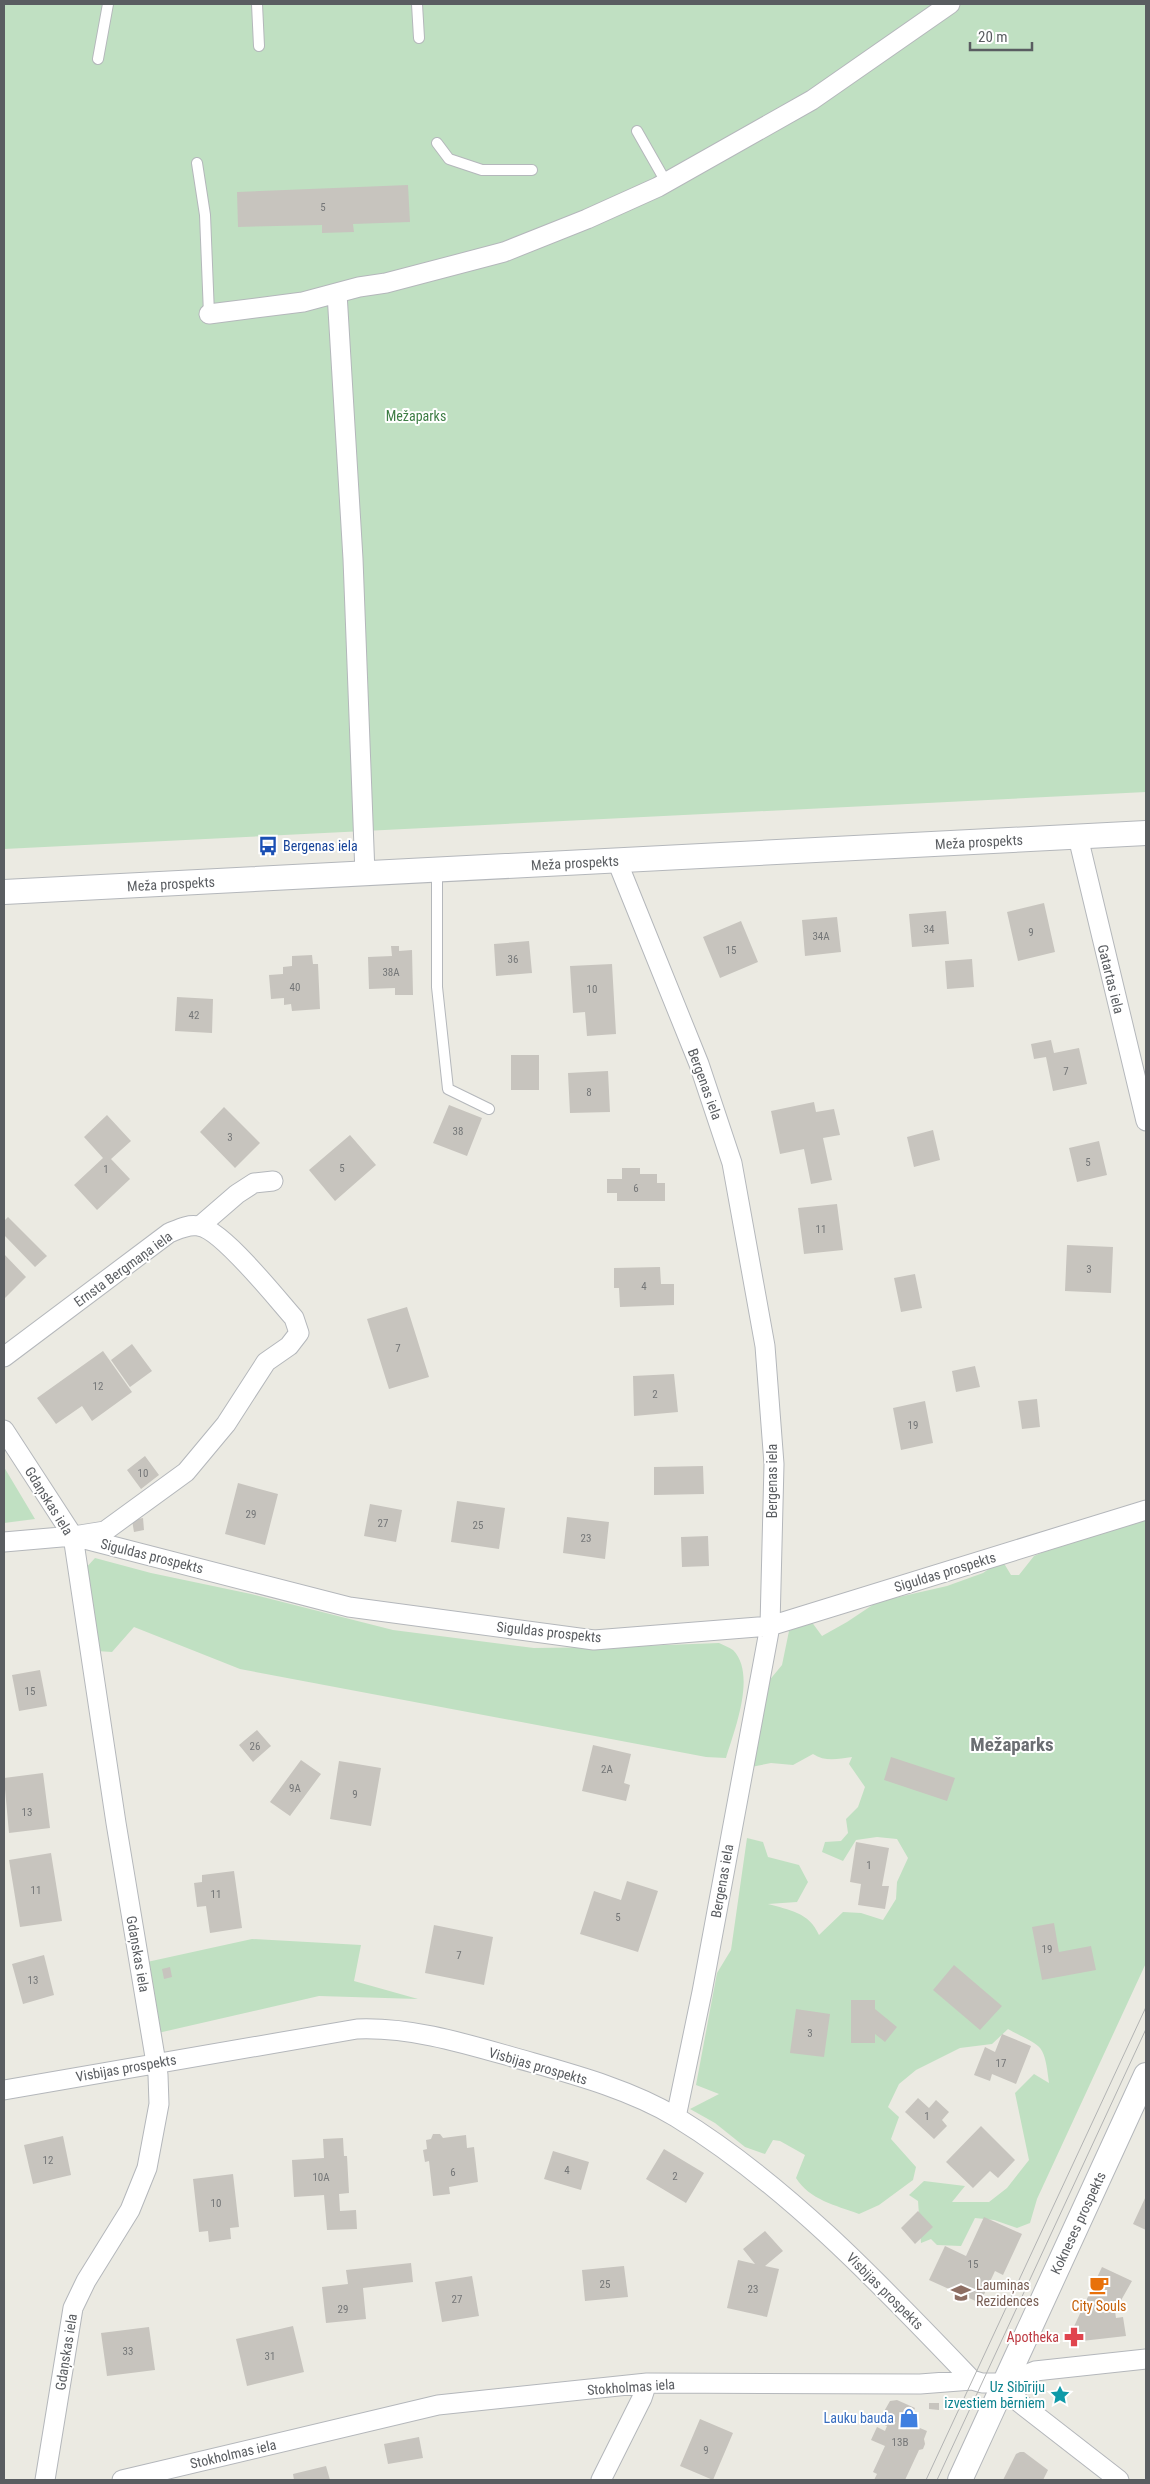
<svg xmlns="http://www.w3.org/2000/svg" width="1150" height="2484" font-family="'Roboto Condensed',sans-serif">
<style>
.green{fill:#c0e0c2}
.building{fill:#c7c4be}
.lines{fill:none;stroke-linecap:round;stroke-linejoin:round}
.service-casing{stroke:#b4b7bb;stroke-width:12}
.minor-casing{stroke:#b4b7bb;stroke-width:21}
.tertiary-casing{stroke:#b4b7bb;stroke-width:26}
.service{stroke:#fff;stroke-width:10}
.minor{stroke:#fff;stroke-width:19}
.tertiary{stroke:#fff;stroke-width:24}
.tram{stroke:#b2b3b3;stroke-width:1}
.labels{text-anchor:middle;dominant-baseline:central;stroke-width:4;stroke-linejoin:round;paint-order:stroke}
.number-label{font-size:11px;fill:#757778}
.park-label{font-size:14px;fill:#3d7d44;stroke:#fff}
.street-label{font-size:14px;fill:#5a5d61;stroke:#fff}
.transit-label{font-size:14px;fill:#164399;stroke:#fff;text-anchor:start}
.education-label{font-size:14px;fill:#785e54;stroke:#fff;text-anchor:start}
.food-label{font-size:14px;fill:#c56008;stroke:#fff}
.health-label{font-size:14px;fill:#be3a42;stroke:#fff;text-anchor:end}
.culture-label{font-size:14px;fill:#0d838f;stroke:#fff;text-anchor:end}
.shop-label{font-size:14px;fill:#366cbe;stroke:#fff;text-anchor:end}
.district-label{font-size:19px;font-weight:bold;fill:#6b6e73;stroke:#fff}
</style>
<rect width="100%" height="100%" fill="#ebeae2"/>
<path class="green" d="M4,4H1146V792L4,849Z
M4,1467L35,1519L4,1523Z
M1146,1519V1963L1037,2199L1030,2223L1017,2228L994,2220L975,2218L961,2246L937,2245L931,2239L921,2243L918,2201L909,2195L924,2181L965,2186L952,2202H989L1007,2188L1029,2160L1015,2093L1034,2074L1049,2083C1044,2041 1042,2048 1008,2029L992,2044L960,2048L916,2070L899,2084L888,2107L899,2117L891,2139L916,2167L913,2180L879,2205L859,2214C835,2205 810,2200 796,2178L805,2155L780,2141L773,2140L765,2154L745,2147L715,2123L690,2109L719,2094L696,2085L717,1973L731,1950L747,1838L763,1842L768,1857L799,1865L808,1882L797,1902L768,1904C789,1910 809,1912 819,1935L843,1912L861,1913L883,1920L896,1899L897,1882L908,1858L897,1839L877,1837L856,1840L843,1861L822,1852L825,1842L841,1841L848,1833L846,1819L858,1807L865,1787L849,1764L852,1757C838,1759 825,1762 813,1754L793,1765L771,1763L751,1767L768,1682L782,1665L789,1631L811,1621L822,1636L847,1622L877,1602L947,1586L983,1573L1002,1560L1011,1575H1019L1034,1556L1055,1547Z
M95,1558L151,1573L251,1594L393,1630L534,1648L614,1647L719,1643C723,1645 729,1647 733,1650C757,1674 734,1731 726,1758L706,1757L240,1669L134,1627L112,1652L96,1651L84,1570Z
M252,1939L361,1945L354,1981L418,1999L319,1996L158,2033L147,1962Z"/>
<path class="building" d="M408,185L410,222L353,224L354,232L322,233V225L238,227L237,192Z
M1044,903L1055,952L1018,961L1007,912Z
M946,911L949,944L912,947L909,914Z
M837,917L841,952L805,956L802,920Z
M741,921L758,962L720,978L703,937Z
M529,941L532,973L496,976L494,944Z
M391,946H399V951L412,950L413,995H395V988L369,989L368,957L392,956Z
M312,955L313,964H318L320,1009L292,1011L291,1004L284,1005V998L271,999L269,975L283,974V967L292,966V956Z
M972,959L974,987L947,989L945,961Z
M612,964L616,1034L587,1036L585,1012L573,1013L570,966Z
M177,997L213,999L212,1033L175,1031Z
M1051,1040L1054,1053L1079,1048L1087,1084L1053,1091L1046,1057L1034,1059L1031,1044Z
M511,1055H539V1090H511Z
M608,1071L610,1112L570,1113L568,1073Z
M814,1102L816,1112L834,1109L840,1135L823,1138L832,1180L811,1184L804,1149L780,1154L771,1111Z
M449,1105L482,1118L467,1156L433,1143Z
M224,1107L260,1143L235,1168L200,1132Z
M107,1115L131,1141L111,1159L130,1179L97,1210L74,1185L103,1158L84,1137Z
M933,1130L940,1160L914,1167L907,1137Z
M350,1135L376,1165L335,1201L309,1170Z
M1099,1141L1107,1175L1077,1182L1069,1148Z
M622,1168H640V1174H657V1183H665V1201H617V1193H607V1179H622Z
M837,1204L843,1250L804,1254L798,1208Z
M8,1217L47,1256L35,1267L4,1235V1221Z
M1067,1245L1113,1247L1111,1293L1065,1291Z
M4,1254L26,1277L4,1299Z
M660,1267L661,1284H674V1305L620,1307L619,1288H614V1268Z
M915,1274L922,1308L901,1312L894,1278Z
M407,1307L429,1377L389,1389L367,1319Z
M132,1344L152,1371L130,1387L111,1360Z
M103,1351L132,1392L92,1421L82,1406L56,1424L37,1398Z
M975,1366L980,1387L956,1392L952,1371Z
M674,1374L678,1412L634,1416L633,1376Z
M1037,1399L1040,1427L1022,1429L1018,1401Z
M925,1401L933,1443L901,1450L893,1408Z
M145,1456L159,1475L141,1489L127,1470Z
M703,1466L704,1494L654,1495V1467Z
M238,1483L278,1494L265,1545L225,1534Z
M457,1501L505,1508L499,1549L451,1542Z
M370,1504L402,1510L396,1542L364,1536Z
M567,1517L609,1522L605,1559L563,1553Z
M143,1518L144,1530L134,1532L132,1520Z
M708,1536L709,1566L682,1567L681,1537Z
M40,1670L47,1706L19,1711L12,1675Z
M257,1730L271,1746L253,1762L239,1745Z
M593,1745L631,1754L624,1783L630,1785L626,1801L582,1791Z
M891,1757L955,1778L947,1801L884,1780Z
M301,1760L321,1774L290,1816L270,1802Z
M339,1761L381,1768L371,1826L330,1819Z
M43,1773L50,1828L9,1833L4,1778Z
M856,1842L889,1848L882,1886H889L885,1909L858,1905L861,1884L850,1882Z
M51,1853L62,1921L20,1927L9,1860Z
M234,1871L242,1928L210,1933L206,1906L197,1907L194,1883L202,1882V1875Z
M627,1881L658,1891L638,1952L580,1934L594,1891L621,1900Z
M1054,1923L1059,1952L1091,1946L1096,1970L1042,1980L1032,1927Z
M434,1925L493,1937L484,1985L425,1973Z
M44,1955L54,1995L23,2004L12,1964Z
M954,1965L1002,2006L980,2030L933,1990Z
M170,1967L172,1977L164,1979L162,1969Z
M851,2000H875V2009L897,2027L885,2042L875,2034V2043H851Z
M796,2009L830,2014L824,2057L790,2053Z
M1002,2034L1031,2046L1016,2084L992,2074L990,2081L974,2075L985,2047L995,2052Z
M918,2098L929,2108L936,2100L949,2112L942,2120L947,2126L934,2139L905,2112Z
M981,2126L1015,2160L998,2178L990,2171L973,2188L946,2162Z
M433,2134H440L443,2138L466,2135L467,2148L474,2147L478,2182L449,2187L450,2194L433,2196L429,2161L425,2162L423,2150L427,2149L426,2140L431,2139Z
M63,2136L71,2175L33,2184L24,2145Z
M343,2138L344,2156H347L349,2193L339,2194L340,2211L356,2210L357,2229L327,2230L324,2195L294,2197L292,2160L324,2158L323,2139Z
M664,2149L704,2173L686,2203L646,2179Z
M553,2151L589,2162L581,2190L544,2179Z
M233,2174L239,2227L230,2228L231,2239L209,2242L208,2231L199,2232L193,2179Z
M1146,2196V2230L1133,2224Z
M918,2211L933,2227L915,2244L901,2228Z
M984,2217L1022,2234L1003,2275L995,2271L980,2303L929,2280L945,2246L966,2256Z
M765,2231L783,2251L765,2266L779,2269L767,2317L727,2308L738,2260L755,2264L743,2249Z
M411,2263L413,2282L363,2288L366,2319L326,2323L322,2287L348,2284L346,2270Z
M624,2266L628,2297L585,2301L582,2270Z
M1102,2267L1132,2281L1115,2311L1116,2318L1123,2317L1126,2336L1073,2342L1069,2337Z
M472,2276L479,2316L442,2322L435,2282Z
M293,2326L304,2372L247,2386L236,2339Z
M149,2327L155,2370L107,2376L101,2333Z
M897,2400L915,2408L908,2423L927,2431L924,2439L925,2444L923,2449L919,2450L905,2480H874L877,2474L873,2472L885,2446L871,2440L877,2427L885,2431L887,2426L878,2422L890,2401Z
M929,2403H939V2410L929,2409Z
M700,2419L733,2433L713,2480L680,2466Z
M419,2437L423,2458L388,2464L384,2444Z
M1020,2452H1024L1048,2470L1043,2480H1003L1016,2454Z
M326,2466L330,2480H294L293,2474Z"/>
<g class="lines">
<defs>
<path id="service" d="M257,4L259,46
M417,4L419,38
M98,59L108,4
M637,131L666,182
M437,143L449,159L482,170H532
M197,163L205,215L209,314
M437,870V987L448,1089L489,1109"/>
<path id="minor" d="M337,293L353,559L365,874
M209,314L303,302L359,287L386,283L504,252L587,219L658,187L812,100L950,4
M1078,837L1146,1121
M617,861L699,1064L732,1163L765,1346L774,1464L770,1626L702,1992L676,2117
M200,1226L237,1194L254,1183L273,1181
M4,1357L169,1233C179,1229 188,1224 198,1226C221,1228 277,1299 294,1318L299,1333L289,1346L266,1362L226,1424L186,1472L105,1531L80,1535
M4,1430L73,1536L116,1823L158,2075L159,2104L147,2168L130,2210L86,2281L73,2308L45,2480
M4,1542L73,1536L349,1607L594,1640L770,1626L1146,1510
M4,2090L357,2029C409,2027 460,2042 509,2056C564,2072 626,2087 676,2117C787,2185 882,2286 972,2380
M1004,2383L1020,2403L1119,2480
M122,2480L438,2405L647,2383L920,2384L972,2380L982,2383H1004L1035,2371L1146,2359
M601,2480L642,2398L647,2383"/>
<path id="tertiary" d="M4,892L1146,833
M960,2480L1146,2075"/>
</defs>
<use href="#service" class="service-casing"/>
<use href="#minor" class="minor-casing"/>
<use href="#tertiary" class="tertiary-casing"/>
<use href="#service" class="service"/>
<use href="#minor" class="minor"/>
<use href="#tertiary" class="tertiary"/>
<path class="tram" d="M926,2480L1146,2007
M937,2480L1146,2029"/>
</g>
<defs>
<symbol id="bus-bare" viewBox="-9 -9 18 18"><path d="M-5-6H5V4H4V6H2V4H-2V6H-4V4H-5ZM-3.5-4V0h7V-4ZM-3.5 1.2v1.5H-2V1.2ZM2 1.2v1.5H3.5V1.2Z" fill="#1a4fb4" stroke="#fff" stroke-width="2.5" paint-order="stroke"/></symbol>
<symbol id="cafe-bare" viewBox="-9 -9 18 18"><path d="M-5.5-4.5H6V0H3Q3 3.5 0 3.5H-2.5Q-5.5 3.5-5.5 0ZM3-3.2v2h1.7v-2ZM-6 4.5H4V6H-6Z" fill="#e8710a" stroke="#fff" stroke-width="2.5" paint-order="stroke"/></symbol>
<symbol id="school-bare" viewBox="-9 -9 18 18"><path d="M0-5L7-2L0 1L-7-2ZM-4 1L0 2.5L4 1V4Q0 6-4 4Z" fill="#8d6e63" stroke="#fff" stroke-width="2.5" paint-order="stroke"/></symbol>
<symbol id="pharmacy-bare" viewBox="-9 -9 18 18"><path d="M-2-6h4v4h4v4h-4v4h-4v-4h-4v-4h4Z" fill="#e0444e" stroke="#fff" stroke-width="2.5" paint-order="stroke"/></symbol>
<symbol id="sight-bare" viewBox="-9 -9 18 18"><path d="M0-6L1.8-2.2L6-1.7L2.9 1.2L3.7 5.4L0 3.3L-3.7 5.4L-2.9 1.2L-6-1.7L-1.8-2.2Z" fill="#0f9aa8" stroke="#fff" stroke-width="2.5" paint-order="stroke"/></symbol>
<symbol id="shop-bare" viewBox="-9 -9 18 18"><path d="M-5-2.5h2.3a2.7 3.5 0 0 1 5.4 0H5L5.5 6h-11ZM-1.5-2.5h3a1.5 2.3 0 0 0-3 0Z" fill="#3f7fe0" stroke="#fff" stroke-width="2.5" paint-order="stroke"/></symbol>
</defs>
<g fill-rule="evenodd">
<use href="#bus-bare" x="254" y="832" width="28" height="28"/>
<use href="#cafe-bare" x="1085" y="2271" width="28" height="28"/>
<use href="#school-bare" x="947" y="2279" width="28" height="28"/>
<use href="#pharmacy-bare" x="1060" y="2323" width="28" height="28"/>
<use href="#sight-bare" x="1046" y="2381" width="28" height="28"/>
<use href="#shop-bare" x="895" y="2404" width="28" height="28"/>
</g>
<g class="labels">
<g class="number-label">
<text x="323" y="207">5</text>
<text x="929" y="929">34</text>
<text x="1031" y="932">9</text>
<text x="821" y="936">34A</text>
<text x="731" y="950">15</text>
<text x="513" y="959">36</text>
<text x="391" y="972">38A</text>
<text x="295" y="987">40</text>
<text x="592" y="989">10</text>
<text x="194" y="1015">42</text>
<text x="1066" y="1071">7</text>
<text x="589" y="1092">8</text>
<text x="458" y="1131">38</text>
<text x="230" y="1137">3</text>
<text x="1088" y="1162">5</text>
<text x="342" y="1168">5</text>
<text x="106" y="1169">1</text>
<text x="636" y="1188">6</text>
<text x="821" y="1229">11</text>
<text x="1089" y="1269">3</text>
<text x="644" y="1286">4</text>
<text x="398" y="1348">7</text>
<text x="98" y="1386">12</text>
<text x="655" y="1394">2</text>
<text x="913" y="1425">19</text>
<text x="143" y="1473">10</text>
<text x="251" y="1514">29</text>
<text x="383" y="1523">27</text>
<text x="478" y="1525">25</text>
<text x="586" y="1538">23</text>
<text x="30" y="1691">15</text>
<text x="255" y="1746">26</text>
<text x="607" y="1769">2A</text>
<text x="295" y="1788">9A</text>
<text x="355" y="1794">9</text>
<text x="27" y="1812">13</text>
<text x="869" y="1865">1</text>
<text x="36" y="1890">11</text>
<text x="216" y="1894">11</text>
<text x="618" y="1917">5</text>
<text x="1047" y="1949">19</text>
<text x="459" y="1955">7</text>
<text x="33" y="1980">13</text>
<text x="810" y="2033">3</text>
<text x="1001" y="2063">17</text>
<text x="927" y="2116">1</text>
<text x="48" y="2160">12</text>
<text x="567" y="2170">4</text>
<text x="453" y="2172">6</text>
<text x="675" y="2176">2</text>
<text x="321" y="2177">10A</text>
<text x="216" y="2203">10</text>
<text x="973" y="2264">15</text>
<text x="605" y="2284">25</text>
<text x="753" y="2289">23</text>
<text x="457" y="2299">27</text>
<text x="343" y="2309">29</text>
<text x="128" y="2351">33</text>
<text x="270" y="2356">31</text>
<text x="900" y="2442">13B</text>
<text x="706" y="2450">9</text>
</g>
<g class="park-label">
<text x="416" y="416">Mežaparks</text>
</g>
<g class="street-label">
<text transform="translate(979 842) rotate(-3)">Meža prospekts</text>
<text transform="translate(575 863) rotate(-3)">Meža prospekts</text>
<text transform="translate(171 884) rotate(-3)">Meža prospekts</text>
<text transform="translate(1111 979) rotate(76)">Gatartas iela</text>
<text transform="translate(705 1084) rotate(70)">Bergenas iela</text>
<text transform="translate(123 1269) rotate(-36)">Ernsta Bergmaņa iela</text>
<text transform="translate(772 1481) rotate(-90)">Bergenas iela</text>
<text transform="translate(49 1501) rotate(58)">Gdaņskas iela</text>
<text transform="translate(152 1556) rotate(14)">Siguldas prospekts</text>
<text transform="translate(945 1572) rotate(-17)">Siguldas prospekts</text>
<text transform="translate(549 1632) rotate(6)">Siguldas prospekts</text>
<text transform="translate(722 1881) rotate(-80)">Bergenas iela</text>
<text transform="translate(138 1954) rotate(80)">Gdaņskas iela</text>
<text transform="translate(538 2066) rotate(16)">Visbijas prospekts</text>
<text transform="translate(126 2068) rotate(-10)">Visbijas prospekts</text>
<text transform="translate(1078 2223) rotate(-65)">Kokneses prospekts</text>
<text transform="translate(885 2291) rotate(45)">Visbijas prospekts</text>
<text transform="translate(66 2352) rotate(-81)">Gdaņskas iela</text>
<text transform="translate(631 2387) rotate(-4)">Stokholmas iela</text>
<text transform="translate(233 2454) rotate(-13)">Stokholmas iela</text>
</g>
<g class="transit-label">
<text x="283" y="846">Bergenas iela</text>
</g>
<g class="education-label">
<text x="976" y="2285">Laumiņas<tspan x="976" dy="16">Rezidences</tspan></text>
</g>
<g class="food-label">
<text x="1099" y="2306">City Souls</text>
</g>
<g class="health-label">
<text x="1059" y="2337">Apotheka</text>
</g>
<g class="culture-label">
<text x="1045" y="2387">Uz Sibīriju<tspan x="1045" dy="16">izvestiem bērniem</tspan></text>
</g>
<g class="shop-label">
<text x="894" y="2418">Lauku bauda</text>
</g>
<g class="district-label">
<text x="1012" y="1744">Mežaparks</text>
</g>
</g>
<rect width="1150" height="2484" fill="none" stroke="#5a5d61" stroke-width="10"/>
<path d="M970 42v8h62v-8" fill="none" stroke="#5a5d61" stroke-width="2.5"/>
<text x="978" y="42" font-size="15" fill="#5a5d61" stroke="#ffffff" stroke-width="4" paint-order="stroke">20 m</text>
</svg>
